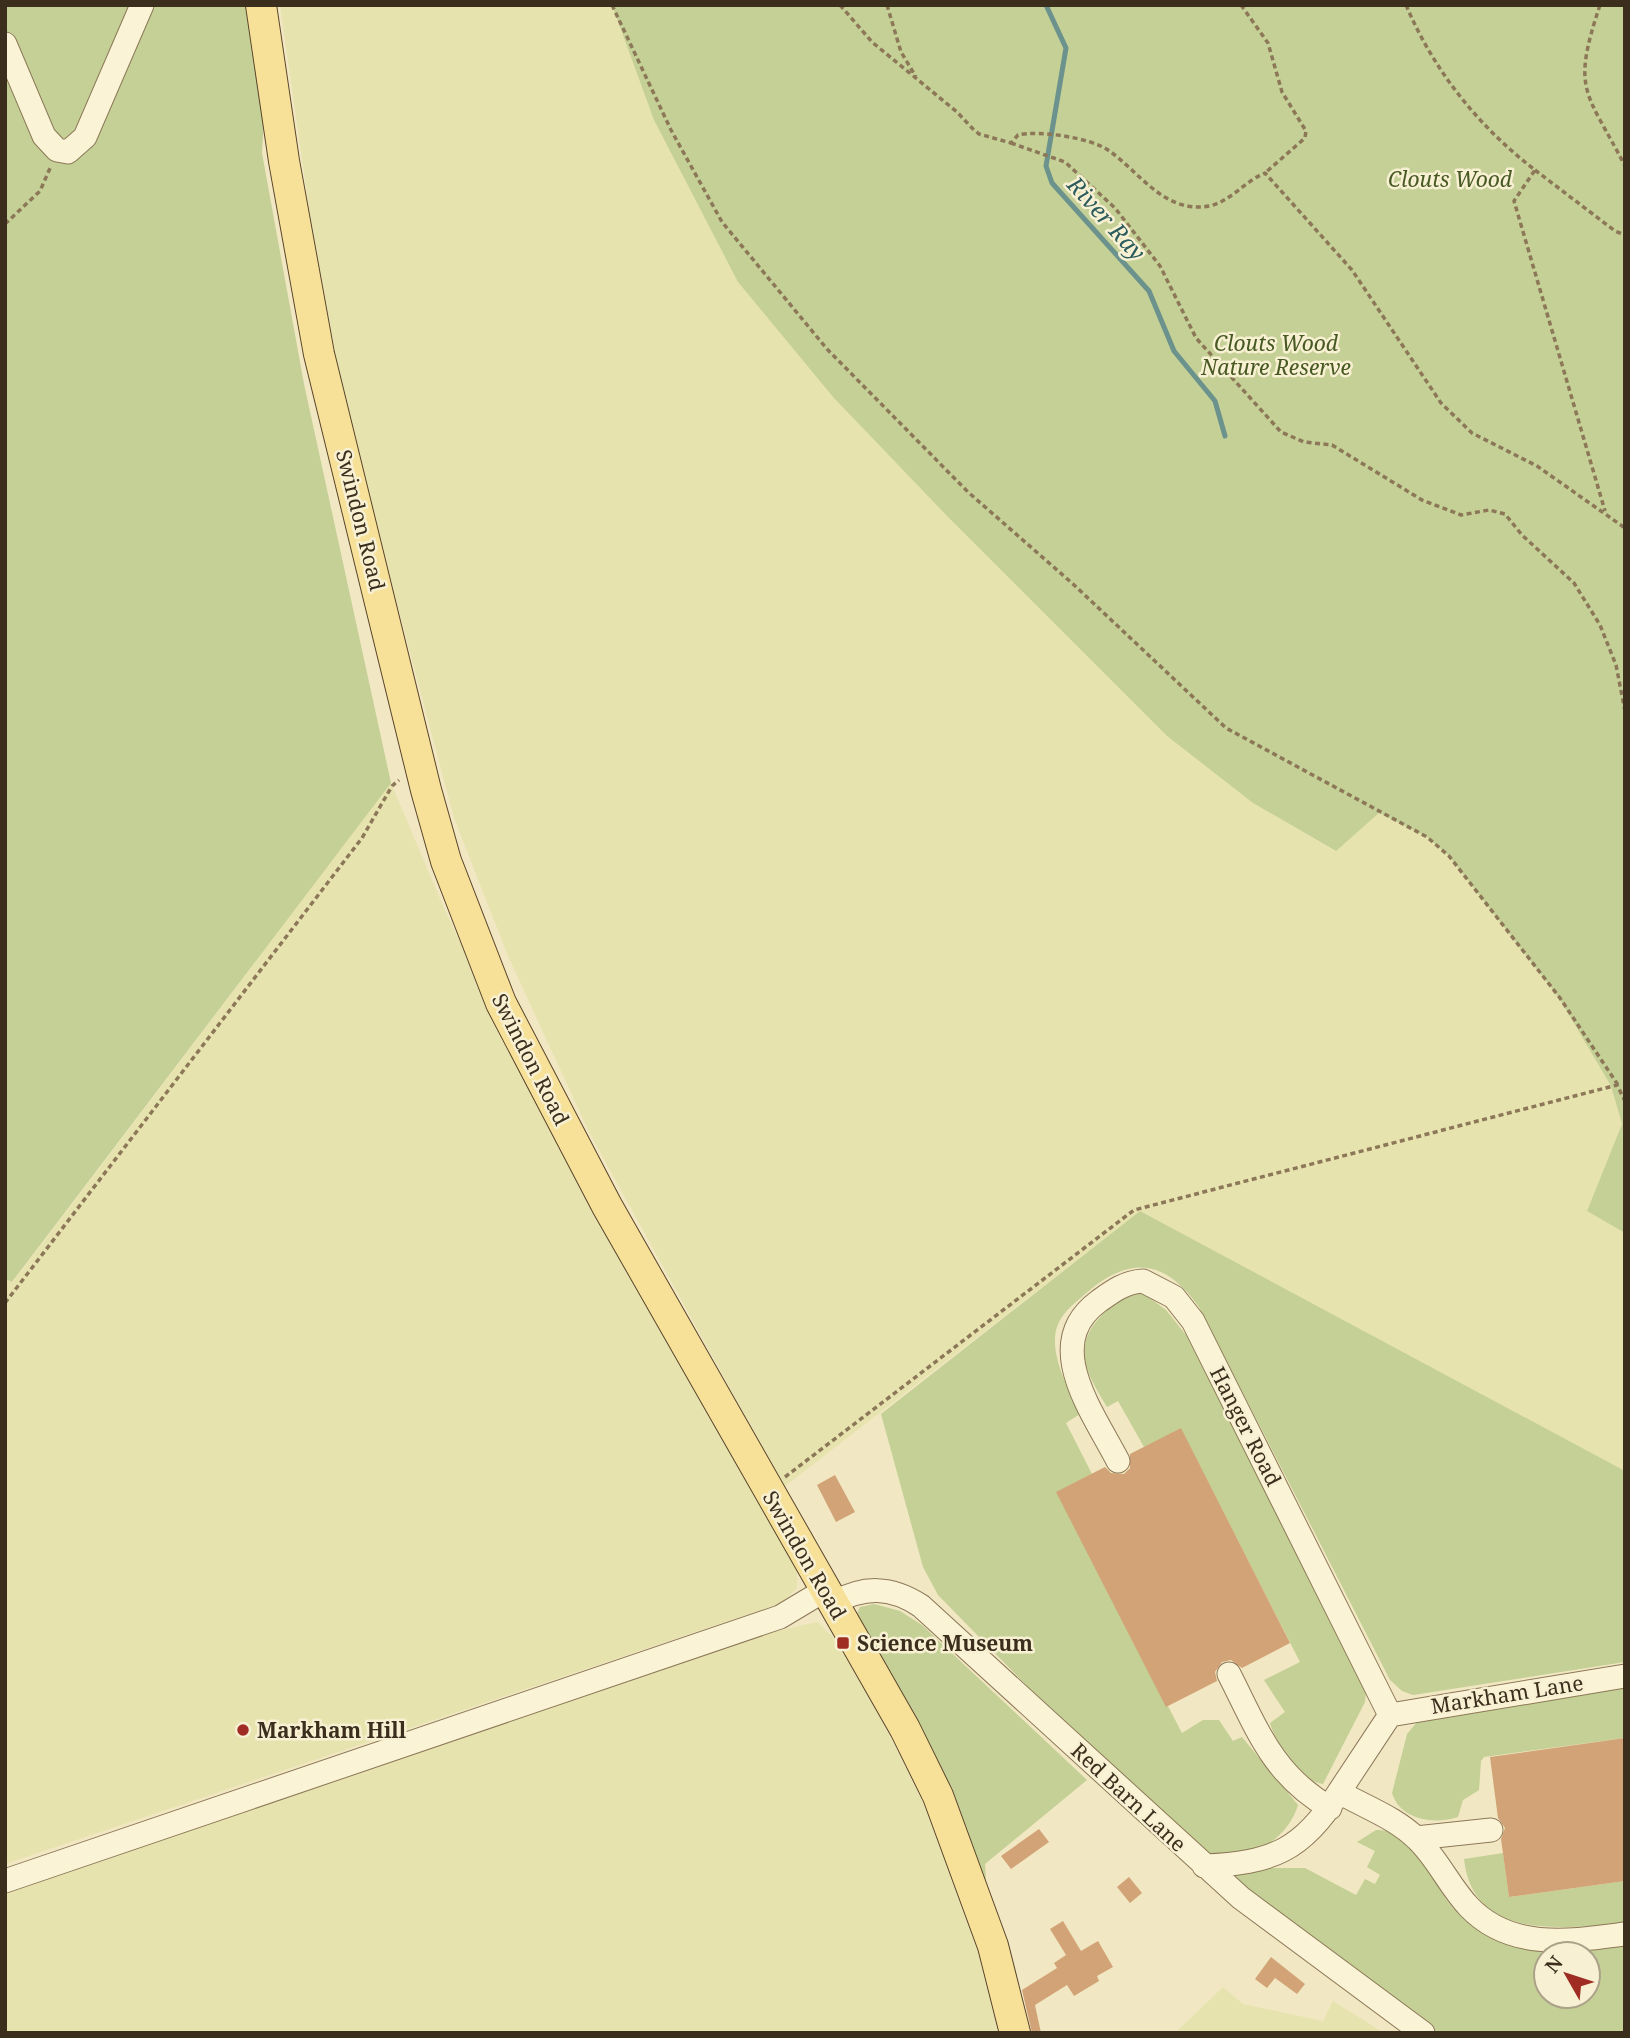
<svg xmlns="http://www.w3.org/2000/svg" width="1630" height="2038" font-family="'Noto Serif',serif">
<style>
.farmland{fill:#e7e3af}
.green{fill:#c4d095;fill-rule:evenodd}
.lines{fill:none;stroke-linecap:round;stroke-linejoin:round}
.stream{stroke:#6b928c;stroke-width:5}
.building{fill:#d2a376}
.minor-casing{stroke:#8c7858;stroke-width:25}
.major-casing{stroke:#5a452c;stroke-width:32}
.path{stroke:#8c7858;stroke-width:3.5;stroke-dasharray:5 3.5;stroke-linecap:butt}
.minor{stroke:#fbf3d6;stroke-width:23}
.major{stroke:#f7e198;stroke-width:30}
.poi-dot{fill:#a02d24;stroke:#f8f0d2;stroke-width:2.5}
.labels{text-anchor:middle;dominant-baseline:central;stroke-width:5;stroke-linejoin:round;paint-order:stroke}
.park-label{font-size:21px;font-style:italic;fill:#475922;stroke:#f8f0d2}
.street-label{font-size:21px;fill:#3b2e1d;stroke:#f8f0d2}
.poi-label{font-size:21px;font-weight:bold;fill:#3b2e1d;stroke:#f8f0d2;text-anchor:start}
.water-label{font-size:23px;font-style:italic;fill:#2b5b5c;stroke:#f8f0d2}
</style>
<rect width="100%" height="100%" fill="#f1e7c2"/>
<path class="farmland" d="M280,5H612L738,282L833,397L948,517L1167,736L1253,803L1335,851L1379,813L1427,837L1449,856L1559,998L1611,1086L1622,1124L1587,1211L1625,1233V1471L1140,1211L784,1487L589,1132L508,956L454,818L329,349Z
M391,783L444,908L523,1076L797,1569V1588L782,1603L5,1864V1280L13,1282Z
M817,1622L834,1638L872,1700L935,1826L984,1962L1003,2033H5V1892L760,1635Z
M1223,1987L1243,2004L1323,2021L1333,2001L1384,2033H1175Z"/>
<path class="green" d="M5,5H251L265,97L262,153L304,384L391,783L12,1282L5,1279Z
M612,5H1625V1233L1587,1211L1622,1124L1611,1086L1559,998L1449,856L1427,837L1379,813L1336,851L1253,803L1167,736L948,517L833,397L738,282L654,120Z
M1140,1211L1625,1471V1662L1413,1695L1402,1691L1390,1680L1199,1307C1164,1258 1129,1255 1084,1295C1070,1307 1056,1318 1055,1338C1054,1364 1069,1390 1080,1414L1066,1423L1092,1474L1057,1493L1182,1733L1203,1720H1219L1233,1741L1242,1737L1298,1805C1290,1833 1260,1856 1231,1858C1224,1859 1215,1856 1209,1855L1031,1690L938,1595L923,1567L881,1414Z
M1143,1293L1166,1310L1186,1335L1362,1678L1366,1691L1365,1702L1323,1784C1301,1782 1275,1742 1270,1723L1285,1712L1264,1680L1300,1662L1181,1429L1144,1447L1118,1401L1107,1407C1086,1372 1070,1346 1104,1313C1115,1302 1127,1296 1143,1293Z
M874,1604L900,1611L922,1625L1087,1780L985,1864L987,1896L855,1618L860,1607Z
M1625,1686V1738L1484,1757L1481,1761L1479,1790L1463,1800L1458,1817C1435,1825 1400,1820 1392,1793L1407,1734L1418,1721Z
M1376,1830C1416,1829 1430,1876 1449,1903C1458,1915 1477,1931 1491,1937C1530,1956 1582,1944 1625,1941V2033H1433L1226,1875L1258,1868H1305L1356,1895L1365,1879L1375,1884L1380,1875L1367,1867L1375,1851L1357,1842ZM1546,1954H1588V1996H1546Z
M1503,1853L1509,1897L1625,1881V1923C1564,1928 1473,1942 1464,1859Z"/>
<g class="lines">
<path class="stream" d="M1046,5L1066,48L1046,166L1052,183L1149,291L1174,351L1215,401L1225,436"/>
</g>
<path class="building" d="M1181,1428L1290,1643L1242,1668L1231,1660L1222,1662L1215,1672L1217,1681L1166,1707L1056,1492L1105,1467L1111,1473L1124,1474L1130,1468V1454Z
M835,1475L855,1512L836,1522L817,1485Z
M1625,1738V1881L1509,1897L1501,1839L1505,1828L1498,1818L1490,1757Z
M1039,1829L1049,1842L1011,1869L1001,1856Z
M1129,1877L1142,1893L1130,1903L1117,1887Z
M1063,1921L1081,1951L1098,1941L1113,1967L1097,1976L1099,1981L1074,1996L1067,1985L1035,2005L1041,2033H1032L1022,1990L1057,1968L1054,1963L1066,1955L1050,1929Z
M1271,1957L1305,1984L1297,1994L1275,1978L1267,1988L1255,1979Z"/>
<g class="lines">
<defs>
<path id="minor" d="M5,44L44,136L57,150L68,152L85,137L142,5
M1118,1461C1093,1412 1040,1344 1099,1301C1113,1291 1125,1282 1143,1281L1174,1297L1193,1321L1390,1715
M833,1603C864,1586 891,1586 921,1606L1241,1898L1423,2033
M1229,1674C1258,1731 1273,1775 1330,1808
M1390,1715L1625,1676
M1339,1792L1390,1715
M1416,1838L1491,1830
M1204,1866C1271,1863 1303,1851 1339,1792C1365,1807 1396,1818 1417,1839C1438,1859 1449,1886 1469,1907C1511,1951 1571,1941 1625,1934
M5,1881L780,1617L825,1590"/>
<path id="major" d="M261,5L284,161L319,354L426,790L446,861L501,1003L607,1206L905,1729L938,1796L993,1946L1015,2033"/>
</defs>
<use href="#minor" class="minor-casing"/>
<use href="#major" class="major-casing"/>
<path class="path" d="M612,5L671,130L722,222L827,349L968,492L1073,584L1226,728L1427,837L1449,856L1560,998L1618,1085
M840,5L872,42L957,112L973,129L979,134L1011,143L1018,135C1039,130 1091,138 1108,150C1140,172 1164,214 1209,206C1230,202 1245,181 1265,173L1352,270L1441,403L1472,433L1537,466L1625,528
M887,5L901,52L916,77
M1241,5L1268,43L1282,92L1306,131L1305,138L1265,173
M1406,5C1434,71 1478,126 1535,170L1514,201L1605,511
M1600,5C1571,92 1586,90 1625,166
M1011,143L1065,162L1115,208L1160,266L1196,338L1281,432L1304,442L1332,445L1422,500L1461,515L1489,510L1505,514L1522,535L1574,583L1600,625L1616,665L1625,711
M1535,170L1615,231L1625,235
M5,224L40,191L51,166
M5,1303L362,838L392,786L399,780
M785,1477L1134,1210L1617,1085L1625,1101"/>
<use href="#minor" class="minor"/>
<use href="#major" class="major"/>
</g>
<g class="poi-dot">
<rect x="836" y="1636" width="14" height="14" rx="3.5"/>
<circle cx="243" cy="1730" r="7"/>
</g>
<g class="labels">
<g class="park-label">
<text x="1450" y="179">Clouts Wood</text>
<text x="1276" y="343">Clouts Wood<tspan x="1276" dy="24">Nature Reserve</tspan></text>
</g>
<g class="street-label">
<text transform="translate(361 520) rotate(76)">Swindon Road</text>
<text transform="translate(531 1059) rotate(63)">Swindon Road</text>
<text transform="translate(1246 1426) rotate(63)">Hanger Road</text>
<text transform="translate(805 1555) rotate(60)">Swindon Road</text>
<text transform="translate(1507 1694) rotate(-9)">Markham Lane</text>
<text transform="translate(1129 1797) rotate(43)">Red Barn Lane</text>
</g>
<g class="poi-label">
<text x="857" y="1643">Science Museum</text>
<text x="257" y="1730">Markham Hill</text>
</g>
<g class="water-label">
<text transform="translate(1107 218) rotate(48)">River Ray</text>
</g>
</g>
<rect width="1630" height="2038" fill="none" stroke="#3b2e1d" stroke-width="14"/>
<g transform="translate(1567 1975) rotate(309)"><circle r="33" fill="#f8f0d2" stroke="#aca28a" stroke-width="2"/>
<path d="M0-5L12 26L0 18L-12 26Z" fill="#a02d24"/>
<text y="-10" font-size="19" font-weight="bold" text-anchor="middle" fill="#3b2e1d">N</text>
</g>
</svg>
